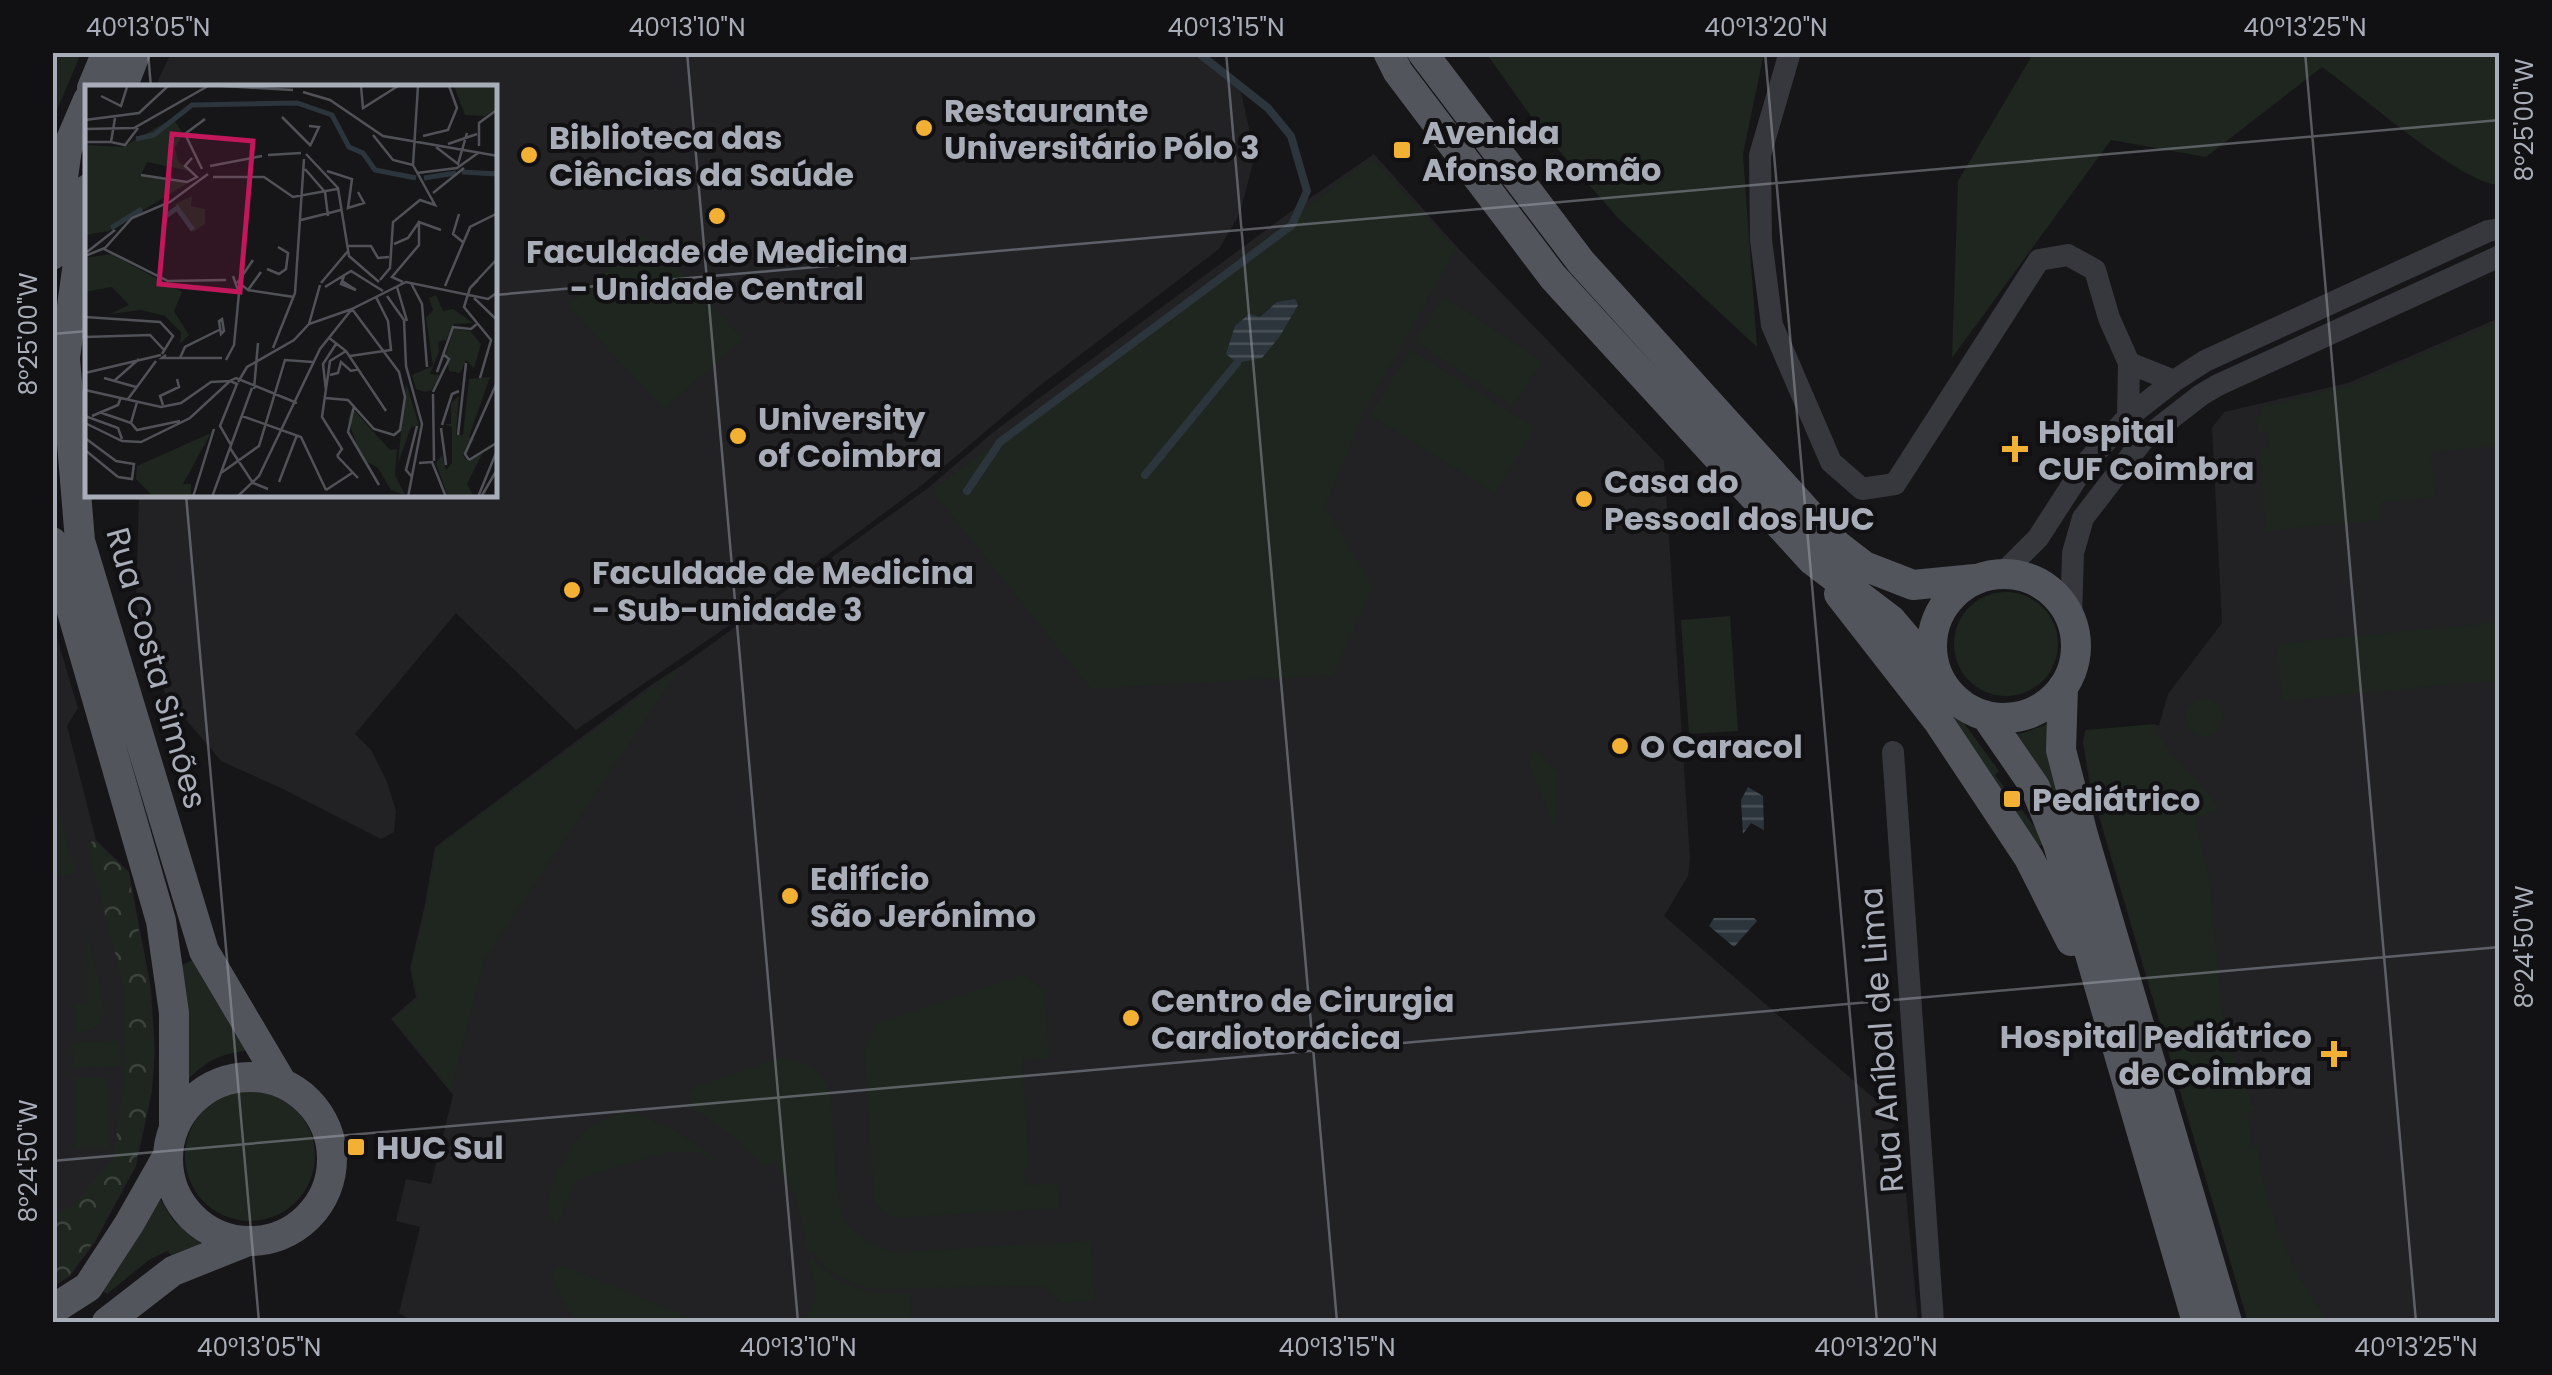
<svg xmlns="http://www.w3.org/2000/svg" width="2552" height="1375" font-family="Poppins,sans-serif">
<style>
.built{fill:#222225}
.green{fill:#1e261f}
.forest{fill:url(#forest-crowns)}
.water{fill:url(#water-rules)}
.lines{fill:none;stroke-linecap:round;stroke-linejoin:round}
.stream{stroke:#2c353c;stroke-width:8}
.minor{stroke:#37383d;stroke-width:22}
.major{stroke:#53555c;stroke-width:30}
.ticks{fill:none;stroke:#a8adb8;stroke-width:2.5;stroke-opacity:0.45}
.poi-dot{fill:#f2b134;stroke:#111113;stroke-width:4}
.labels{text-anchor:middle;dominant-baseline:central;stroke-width:8;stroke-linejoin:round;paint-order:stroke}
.poi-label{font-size:32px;font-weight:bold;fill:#a8adb8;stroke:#111113;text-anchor:start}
.street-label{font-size:32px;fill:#a8adb8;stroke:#111113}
.inset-river{fill:none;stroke:#2c353c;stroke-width:5}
.inset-road{fill:none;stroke:#505258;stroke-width:2.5}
.view{fill:#c2185b;fill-opacity:0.15;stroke:#c2185b;stroke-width:5}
.inset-edge{fill:none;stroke:#a8adb8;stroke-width:5}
.neatline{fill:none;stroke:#a8adb8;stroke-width:4}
.ticks-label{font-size:25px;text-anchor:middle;fill:#a8adb8}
</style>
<defs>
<pattern id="forest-crowns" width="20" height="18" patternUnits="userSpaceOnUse" patternTransform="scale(2.5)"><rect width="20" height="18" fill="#1e261f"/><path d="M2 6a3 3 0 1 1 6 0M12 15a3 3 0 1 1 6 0" fill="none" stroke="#3c433d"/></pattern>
<pattern id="water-rules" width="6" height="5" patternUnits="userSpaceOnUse" patternTransform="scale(2.5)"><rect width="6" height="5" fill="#2c353c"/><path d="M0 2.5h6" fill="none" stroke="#485056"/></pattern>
</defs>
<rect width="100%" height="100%" fill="#161618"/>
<path class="built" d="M1190,52L1241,92L1255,155L1240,213L1219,249L1038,387L922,485L772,596L576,730L456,613L355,734L371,750L387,782L396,811L394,832L381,839L283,789L221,761L166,696L136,603L139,495H495V88L155,87L171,53Z
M1374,154L1457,247L1664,461L1690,859L1688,876L1664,916L1899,1120L1874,1150L1900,1174L1905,1183L1918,1322H414L399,1313L420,1227L396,1221L406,1179L431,1184L453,1095L391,1019L416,997L410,968L424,909L435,847L651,685L684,664L928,488L996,430L1297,207Z
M2499,318V1322H2248L2090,786L2083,743L2085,731L2159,725L2168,694L2222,623L2212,428L2224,412L2348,383Z
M52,621L78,708L67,726L96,840L129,872L151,988L155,1051L152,1092L136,1166L95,1242L70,1276L53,1287Z"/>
<path class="green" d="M53,52L81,53L53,120L52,53Z
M1486,53H1764L1743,154L1757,347L1618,218L1540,129Z
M2031,53H2499V185C2460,183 2359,93 2322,67L2206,157L2111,140L1952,358L1958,181L2030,59Z
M1372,158L1456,249L1365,410L1325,507L1373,587L1333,675L1091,689L932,491Z
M645,235L743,339L664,409L568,306Z
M1444,297L1542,361L1512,406L1415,341Z
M2499,321V446L2431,452L2435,497L2381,502L2382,520L2266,531L2259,449L2269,447L2268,432H2257L2256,417L2261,416L2260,408L2349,386Z
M1411,350L1535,428L1495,493L1370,415Z
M1954 644a52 52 0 1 1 104 0a52 52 0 1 1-104 0Z
M1730,616L1738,731L1689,734L1681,620Z
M2499,622V680L2282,701L2277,644Z
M681,666L485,958L451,1090L393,1019L418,998L411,968L426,909L436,848Z
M1934,696L1946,709L1961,719L1999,771L1995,775L2008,792L2003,796L2015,812L2021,809L2045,841L2044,844L2031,849Z
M2185 718a19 19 0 1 1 38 0a19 19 0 1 1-38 0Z
M2047,724L2048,751L2071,832L2013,734L2024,733Z
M2155,724C2164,758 2203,776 2219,811L2195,818L2209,877L2225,1038L2255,1110L2248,1112L2252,1147L2257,1146C2267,1211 2289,1271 2330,1322H2248L2091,786L2084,743L2086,730Z
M1535,747L1558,774L1556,831L1528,762Z
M52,788L73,864V874L53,875Z
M86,923L105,1012C100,1028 91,1032 76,1032V1004L87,1003Z
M197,958L250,1050C218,1055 211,1058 187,1080L182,965Z
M1024,974L1045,992L1049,1058L1022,1060L1029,1166L1024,1167L1025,1185L1057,1183L1059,1208L895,1218L882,1211L874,1198L864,1052L876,1023Z
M120,1041L121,1066L73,1067L72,1042Z
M778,1058C805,1059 824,1070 831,1097C833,1125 834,1195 844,1217C854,1238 876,1247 896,1252L1091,1241L1095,1301L1061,1303L1043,1286L873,1289C849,1283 826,1274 812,1252H808L796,1198L776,1162L764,1167L735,1138L690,1106L689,1095L696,1086Z
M75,1078H108L109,1148H76Z
M185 1156a65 65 0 1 1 130 0a65 65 0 1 1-130 0Z
M621,1113C637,1113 646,1114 658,1125L665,1124L717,1159L716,1162L698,1152H667L576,1180L557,1226C552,1222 550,1222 548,1214C542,1193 570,1144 586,1130C596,1122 609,1117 621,1113Z
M157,1194L173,1220L203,1245L174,1258L167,1251L149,1260L107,1294L101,1290Z
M809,1256C843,1288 861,1294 910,1293L911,1322H803L817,1297Z
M562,1265L701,1322H579C566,1308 555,1292 552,1272L555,1267Z"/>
<path class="forest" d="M95,841L128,872L149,987L153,1050L151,1091L135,1165L94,1241L69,1275L53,1285V1216L72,1207L113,1159L124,1087L125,992L87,843Z"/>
<path class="water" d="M1295,299L1298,305L1280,336L1262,358L1237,363L1226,354L1235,326L1249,314L1260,317L1277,302Z
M1748,787L1763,796L1764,830L1751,823L1743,834L1741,800Z
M1714,918H1754L1757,921L1734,947L1709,926Z"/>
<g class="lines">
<path class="stream" d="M1145,475L1237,363
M967,491L1000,442L1292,225L1307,191L1291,136L1268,108L1197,52"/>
<path class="minor" d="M1790,52L1760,155L1761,240L1772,325L1831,462L1862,489L1895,484L2039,260L2068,255L2095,270L2109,318L2129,363
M2129,363L2174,381
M2128,417L2129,363
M2003,573L2038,538L2087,462L2128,417L2174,381L2205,361L2488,231L2500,229
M2071,618L2073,553L2083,518L2143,440L2201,395L2218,385L2500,256
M1893,752L1933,1322"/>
<path class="major" d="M1388,52L1398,72L1553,277L1812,560L1891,620L1936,673
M1422,52L1581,262L1838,546L1864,566L1913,585L1975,579
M92,88L107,52
M122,88L136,52
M88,189L65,358L80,541L204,951L282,1083
M52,255L67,149L88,100
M52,542L161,921L174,1013V1127
M1932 646a72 72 0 1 1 144 0a72 72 0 1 1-144 0Z
M1839,594L1938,721L2029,858L2071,941
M2063,687L2061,750L2083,835L2227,1322
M1986,716L2035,787L2058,844L2197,1322
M168 1159a82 82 0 1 1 164 0a82 82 0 1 1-164 0Z
M52,1310L88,1287L129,1224L167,1157
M107,1322L173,1271L248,1241"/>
</g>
<path class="ticks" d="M148,52L151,88M687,52L798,1322M1226,52L1337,1322M1765,52L1877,1322M2305,52L2416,1322M495,295L2500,120M52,334L88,331M186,495L259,1322M52,1161L2500,947"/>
<g class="poi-dot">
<circle cx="924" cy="128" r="10"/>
<rect x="1392" y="140" width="20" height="20" rx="5"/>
<circle cx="529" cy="155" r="10"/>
<circle cx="717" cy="216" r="10"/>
<circle cx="738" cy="436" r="10"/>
<path d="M2010 434h10v10h10v10h-10v10h-10v-10h-10v-10h10z"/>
<circle cx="1584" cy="499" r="10"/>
<circle cx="572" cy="590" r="10"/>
<circle cx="1620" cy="746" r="10"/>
<rect x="2002" y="789" width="20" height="20" rx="5"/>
<circle cx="790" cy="896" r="10"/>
<circle cx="1131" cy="1018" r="10"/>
<path d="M2329 1039h10v10h10v10h-10v10h-10v-10h-10v-10h10z"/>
<rect x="346" y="1137" width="20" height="20" rx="5"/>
</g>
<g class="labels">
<g class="poi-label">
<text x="944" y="110">Restaurante<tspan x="944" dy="37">Universitário Pólo 3</tspan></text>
<text x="1422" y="132">Avenida<tspan x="1422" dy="37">Afonso Romão</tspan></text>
<text x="549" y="137">Biblioteca das<tspan x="549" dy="37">Ciências da Saúde</tspan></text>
<text x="717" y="251" text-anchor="middle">Faculdade de Medicina<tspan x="717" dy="37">- Unidade Central</tspan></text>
<text x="758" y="418">University<tspan x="758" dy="37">of Coimbra</tspan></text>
<text x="2038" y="431">Hospital<tspan x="2038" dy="37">CUF Coimbra</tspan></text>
<text x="1604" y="481">Casa do<tspan x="1604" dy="37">Pessoal dos HUC</tspan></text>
<text x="592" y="572">Faculdade de Medicina<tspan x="592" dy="37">- Sub-unidade 3</tspan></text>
<text x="1640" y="746">O Caracol</text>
<text x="2032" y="799">Pediátrico</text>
<text x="810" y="878">Edifício<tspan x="810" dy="37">São Jerónimo</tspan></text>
<text x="1151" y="1000">Centro de Cirurgia<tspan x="1151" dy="37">Cardiotorácica</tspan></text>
<text x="2312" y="1036" text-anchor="end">Hospital Pediátrico<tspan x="2312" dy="37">de Coimbra</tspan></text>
<text x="376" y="1147">HUC Sul</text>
</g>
<g class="street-label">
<text transform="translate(157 668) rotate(74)">Rua Costa Simões</text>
<text transform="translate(1881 1040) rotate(-94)">Rua Aníbal de Lima</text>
</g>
</g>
<g transform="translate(85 85)">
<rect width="412" height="412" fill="#161618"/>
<path d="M88,33L98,49L90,63L93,76L105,86L62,77L56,90L103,98L24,146L0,150V60L38,62ZM107,111L106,121L120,124V139L108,147L90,119ZM26,169L97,207L89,226L104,250L95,259L96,247L80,231L56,225L25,229L44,220L27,202L0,207V173ZM351,210L358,226L368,224L388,238L369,239L361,255L353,257L354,267L345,289L354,290L363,273L347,305L340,307L331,304L327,290L348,281L341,233L348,225L344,213ZM369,243L385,246L396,259L389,283L381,275L375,288L364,286L361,269ZM405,292L384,352L390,354L378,370L382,376L398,367L382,399L388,410L363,412L351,378L357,370L361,385L367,378V342L359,339H366V318L374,311L371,350H378L384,294ZM267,323L305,365L312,364L310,390L320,410L306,405L293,383L277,374L263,335ZM126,348L98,399H106V412H69L51,394L52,381Z" fill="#1e261f"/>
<path d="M369,1H412V23L400,31L380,30ZM321,298L334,340L326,342L313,378Z" fill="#1e261f"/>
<path class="inset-river" d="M51,54L69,50L107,20L212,18L247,30L264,62L278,68L290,85L331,93M377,87L413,89M339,93L371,88M81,131L92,123L108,145M26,143L57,124"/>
<path class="inset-road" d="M138,1L208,5M276,1L278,23L313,1M218,7L245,15L298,51L413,71M16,11L36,21L42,2M197,32L226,61M0,35L54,28L83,1M224,41L234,42L225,61M0,44L49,43L123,1M288,50L308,75L328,80M338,51L363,45L372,23L364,1M0,57H26L30,33M26,57L40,60L53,43M363,59L392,49M394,61V38L413,24M351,62L373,79L382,48M221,69L253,103L264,171L294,197M183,70L216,68M328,80L333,1M125,81L177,71M117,84L100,49L120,34M220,84L240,107L243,131M242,86L267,94L263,123L279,118L273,107M332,88L372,83L393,68M56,90L102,97L112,92L100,81L107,73M128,92H179L208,112L252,104M348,108L379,83M374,129L368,149L379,158M216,135L256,125M309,159L323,153L334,137M262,161H286L293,173L304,172M19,164L83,196L141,195M2,167L30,145M0,171L20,163L47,133L85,117L123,89M168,175L153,197L163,205L176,187M182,184L194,189L201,184L203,168L193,162M295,195L305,183L308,137L335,115L350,120L328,80M393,195L385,203L413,173M257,196L271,205L256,199L259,191M318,197L307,192L334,160V137L356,145M236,198L263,166M326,198L337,219L342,282M360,201L385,142L413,128M240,202L266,186L298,206M312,202L322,236M385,203L379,222L406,255L395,293M163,205L209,212M302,211L319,235L321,281L337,339L323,412M389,213L413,236M0,232L75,237L88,251L77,269M137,234L139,246L136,249L134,236ZM224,239L235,200M0,252L65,250L80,266M243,252L261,266L301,326M188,263L210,208L219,74M81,270L77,273H137M265,271L306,265L303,236L291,212M95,273L100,262L134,245M141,275L149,260L154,208L148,191M352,287L368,242L386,244L393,238M0,288L76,270M245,290L253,288L256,277L266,286L274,284M19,293L51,302M29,296L54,274M153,297L162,282L209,255L224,239L267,224M169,304L173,258M0,305L76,322L96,318L126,297L145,296M241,306L238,279L251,259M348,307L364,274L358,269M348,309L349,376M240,313L263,315L289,344L309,350L315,345L320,312L314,287L267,224M43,314L71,276M52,317L46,338L52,345L95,336M78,320L75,311L94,302L92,294M269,321L263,347L294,400M17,328L46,338M0,331L33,343L37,354M7,331L33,320L36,312M157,331L216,352L241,405M0,338L37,356L56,357L105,333L145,296M357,340L367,309L374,306M356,343L361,380M373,350L381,278M0,353L31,376L49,379L47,394L33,392M146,360L135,341L152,299L145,296L151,293L212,318M145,363L168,398L183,404M0,365L33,392M252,371L257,364L237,332L245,276L261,266M252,371L273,393M384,375L380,369L413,295M384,375L413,357M334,378L347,377L361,412M136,388L174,361L200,275L228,277M327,392L321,385L332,341M194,397L212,350M241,405L267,388M108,412L129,344M127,412L167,303M152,412L174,391L235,264L267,224L321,197L403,214L413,207M393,412L413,363M396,412L413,383"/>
<path class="view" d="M87,49L168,56L155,207L74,199Z"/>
<rect width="412" height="412" class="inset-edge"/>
</g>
<rect width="2552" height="1375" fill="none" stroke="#111113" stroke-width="110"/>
<rect x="55" y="55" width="2442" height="1265" class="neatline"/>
<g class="ticks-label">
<text x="148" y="36">40°13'05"N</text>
<text x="687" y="36">40°13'10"N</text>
<text x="1226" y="36">40°13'15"N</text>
<text x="1766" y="36">40°13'20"N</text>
<text x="2305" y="36">40°13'25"N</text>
<text transform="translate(2524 120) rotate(-90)" y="9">8°25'00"W</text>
<text transform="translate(28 334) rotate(-90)" y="9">8°25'00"W</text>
<text transform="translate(2524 947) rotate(-90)" y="9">8°24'50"W</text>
<text transform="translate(28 1161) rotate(-90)" y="9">8°24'50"W</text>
<text x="259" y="1356">40°13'05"N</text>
<text x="798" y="1356">40°13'10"N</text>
<text x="1337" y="1356">40°13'15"N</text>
<text x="1876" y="1356">40°13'20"N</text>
<text x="2416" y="1356">40°13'25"N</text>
</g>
</svg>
